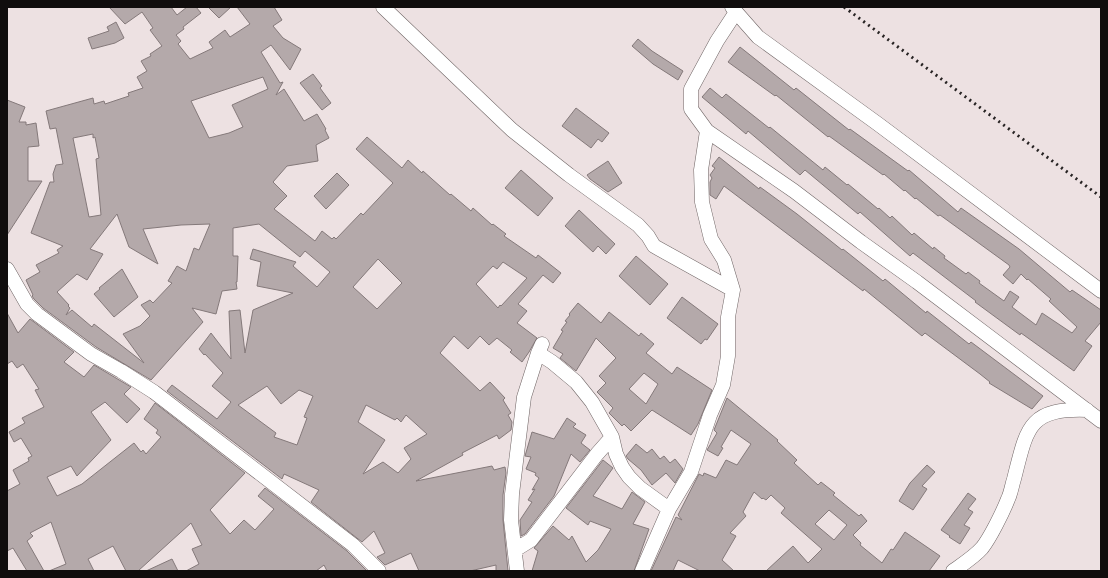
<svg xmlns="http://www.w3.org/2000/svg" width="1108" height="578" font-family="Poppins,sans-serif">
<style>
.building{fill:#b4a9aa;stroke:#84797a;fill-rule:evenodd}
.lines{fill:none;stroke-linecap:round;stroke-linejoin:round}
.minor-casing{stroke:#6f6565;stroke-width:15}
.minor{stroke:#fff;stroke-width:14}
.rail{stroke:#272323;stroke-width:3;stroke-dasharray:2 4;stroke-linecap:butt}
</style>
<rect width="100%" height="100%" fill="#ede1e2"/>
<path class="building" d="M109,7H171L177,15L187,7H196L201,13L183,27L184,29L176,35L181,41L178,44L190,59L213,48L209,42L225,30L230,37L250,24L237,7H274L282,20L273,26L283,38L301,49L290,70L271,45L261,52L280,83L283,82L276,95L284,89L304,121L317,114L326,129L325,130L329,138L316,145L318,161L287,166L273,182L287,196L274,209L315,241L322,231L332,239L334,237L336,239L361,213L363,215L393,183L356,149L367,137L402,168L408,160L422,173L423,171L450,195L451,194L471,211L473,208L492,225L493,224L506,234L504,236L536,258L538,255L561,273L553,283L543,275L518,304L527,311L517,323L537,338L529,352L522,362L510,352L512,350L497,338L489,345L480,336L468,349L454,336L440,353L480,391L490,382L505,398L503,400L511,413L508,415L512,422L511,430L499,439L497,435L462,453L463,455L416,481L492,466L494,470L505,467L506,473L503,495V520L508,571H496V565L470,571H419L411,553L385,565L377,557L385,553L374,531L362,542L311,502L319,490L284,474L282,479L167,391L172,385L217,419L231,402L212,386L223,373L205,354L204,355L199,349L211,333L231,359L229,311L240,310L245,353L253,310L293,293L257,286L261,262L250,259L253,249L296,262L293,266L317,287L330,272L305,251L300,257L259,224L233,228V256H238L237,282H236L237,289L222,291L216,314L192,308L203,322L151,380L96,347L43,308L34,299L32,296L33,295L26,280L40,272L36,265L59,253L57,250L63,246L31,233L50,182H54L53,174L56,165L63,164L56,128L50,129L46,111L93,98L94,104L104,101L105,104L129,96L128,93L143,88L137,77L147,71L141,61L151,56L150,54L162,46L150,30L153,28L142,12L125,24ZM263,77L268,89L232,105L243,127L229,133L209,138L191,101ZM93,134V138L95,137L99,158L96,159L101,215L89,217L73,138ZM117,214L129,247L158,264L143,229L181,225L210,224L199,250L194,248L186,271L177,266L168,281L172,283L153,303L150,300L141,305L150,316L140,326L123,334L144,363L94,324L92,327L72,310L66,315L70,308L68,306L69,305L57,292L77,274L87,280L103,254L90,249ZM378,259L402,283L377,309L353,287ZM503,262L527,278L501,306L500,305L498,308L476,284L493,266L497,269ZM267,386L281,404L299,390L313,396L304,417L307,418L297,445L274,437L276,433L238,405ZM366,405L395,420L397,418L401,422L406,415L427,434L404,448L411,459L398,473L383,462L363,474L385,440L358,422Z
M208,7H231L219,18Z
M116,22L124,38L115,43L92,49L88,38L109,31L107,27Z
M638,39L652,51L683,71L678,80L653,64L632,46Z
M740,47L794,90L796,88L849,130L850,129L908,171L909,170L958,212L961,208L1019,249L1070,292L1072,290L1101,310V322L1085,341L1092,346L1074,371L1021,333L1020,335L975,302L976,301L913,253L910,256L860,212L858,214L805,170L800,175L748,131L746,134L702,97L710,88L722,98L726,94L769,128L770,127L781,136L823,170L825,167L847,185L848,184L878,209L879,208L890,218L892,216L912,235L914,233L933,249L934,247L945,256L944,258L966,274L968,272L980,281L979,283L1004,301L1010,291L1019,297L1012,307L1036,325L1042,313L1072,333L1077,327L1049,301L1051,299L1028,279L1027,280L1021,274L1013,284L1003,275L1010,267L1009,265L940,215L938,216L916,198L915,199L905,190L904,191L884,174L883,175L872,167L829,136L828,137L776,95L775,96L728,62Z
M313,74L322,86L320,88L331,103L322,110L300,83Z
M7,100L25,107L19,122H26V125L36,123L39,146L28,147V181H42L7,235Z
M576,108L609,133L602,142L598,139L591,148L562,126Z
M719,157L759,189L760,187L797,214L842,250L843,249L883,281L885,279L926,313L927,311L969,344L971,342L1043,396L1032,409L989,383L990,382L980,374L925,333L922,336L864,289L863,291L724,186L716,199L710,195V182L712,178L710,175L715,168L712,166Z
M608,161L622,183L608,192L590,179L587,175Z
M521,170L553,198L538,216L505,188Z
M337,173L349,185L326,209L314,196Z
M579,210L615,244L606,254L598,246L593,252L565,226Z
M636,256L668,284L650,305L619,276Z
M122,269L138,297L114,317L94,294L100,289L99,288Z
M682,297L718,324L707,340L705,339L701,344L667,318Z
M578,303L601,323L609,312L639,336L641,333L654,344L646,353L672,374L677,367L712,390L698,424L691,435L652,410L631,431L624,424L622,426L609,413L613,408L597,392L606,383L599,376L616,358L596,338L576,371L560,358L563,354L553,348L563,331L561,330L567,322L565,321L570,315L569,314ZM644,373L658,384L646,404L629,389Z
M7,313L18,333L30,319L74,352L64,362L84,377L94,365L131,387L124,394L140,409L127,423L105,402L91,412L111,440L77,476L71,466L47,477L57,496L82,484L134,443L141,452L143,450L146,454L161,437L156,433L158,430L144,419L155,403L245,473L210,510L230,534L244,520L255,530L274,509L258,496L265,488L347,551L367,571H327L324,565L316,571H186L199,564L192,549L202,545L191,523L138,571H126L113,546L88,559L94,571H49L66,564L51,522L30,533L33,536L27,541L44,571H27L13,548L7,551V491L20,484L13,470L29,461L28,458L32,456L21,438L14,442L9,432L25,423L22,418L44,407L35,390L39,389L23,364L17,368L12,361L7,364Z
M727,398L778,440L777,441L797,460L794,463L818,485L821,482L835,493L833,495L859,516L861,514L867,521L853,535L861,543L860,545L882,563L891,549L893,550L905,532L940,556L929,571H766L793,546L808,563L822,549L781,513L785,508L771,495L766,500L763,498L762,499L754,492L743,512L746,516L730,533L736,536L722,560L734,571H700L678,560L673,571H651L676,517L682,520L678,515L699,474L703,476L704,473L716,478L726,460L737,465L751,444L731,430L721,447L723,448L718,456L707,450L717,433L714,430ZM829,510L847,525L834,540L815,524Z
M567,418L576,424L573,427L586,435L581,443L590,450L580,462L571,454L554,496L525,534L521,536L520,520L532,502L528,500L535,489L532,490L539,478L535,475L536,473L526,469L531,457L525,456L532,432L554,439Z
M636,444L647,453L652,449L660,459L664,456L670,463L675,459L683,469L675,483L666,473L652,485L641,470L628,459L626,456Z
M603,460L613,468L593,496L622,509L632,492L645,502L633,524L649,529L634,571H532L538,551L534,548L553,526L569,540L572,536L586,562L598,550L611,529L590,521L588,525L566,508Z
M927,465L935,472L922,486L927,489L913,510L899,501L910,483Z
M968,493L976,499L968,509L973,512L964,525L970,528L960,544L949,537L950,536L941,530Z
M172,559L178,571H146Z"/>
<g class="lines">
<defs>
<path id="minor" d="M383,7L512,130L569,175L638,225L648,236L654,246L733,290
M732,7L736,12L758,37L878,124L1101,291
M736,12L717,41L691,89V109L707,131L794,191L861,242L917,282L1101,421
M7,269L27,304L37,314L91,354L121,371L154,392L353,545L379,571
M538,353L552,362L576,382L592,402L612,437L616,454L622,467L629,477L640,488L669,509
M515,550L531,540L597,454L612,437
M517,571L511,520L512,494L524,397L538,353L542,344
M642,571L669,509L691,472L710,415L723,385L728,356V317L733,290L724,260L711,239L702,202L701,170L707,131
M953,571C963,564 974,557 982,548C990,538 1003,512 1008,499C1011,493 1012,485 1014,479C1027,428 1028,408 1087,410"/>
</defs>
<use href="#minor" class="minor-casing"/>
<use href="#minor" class="minor"/>
<path class="rail" d="M844,7L1101,197"/>
</g>
<rect width="1108" height="578" fill="none" stroke="#100d0d" stroke-width="16"/>
</svg>
